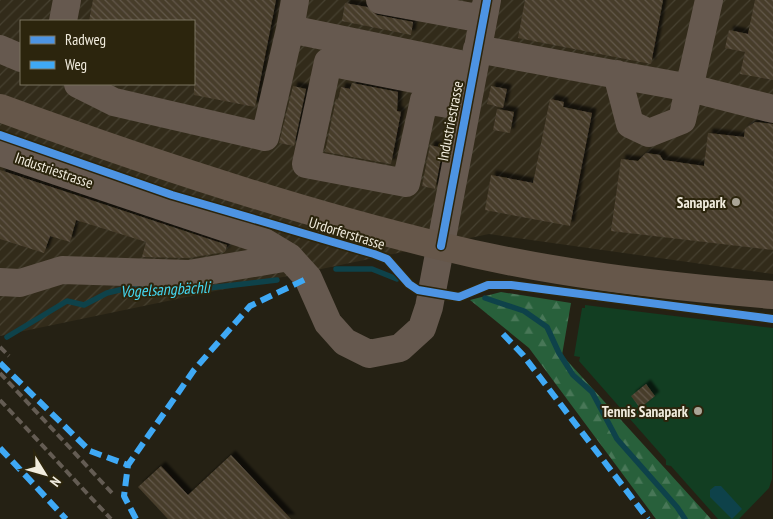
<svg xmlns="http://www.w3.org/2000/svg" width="773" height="519" font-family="'PT Sans Narrow',sans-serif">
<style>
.industrial{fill:url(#industrial-furrows);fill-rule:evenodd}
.green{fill:#123e22}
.forest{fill:url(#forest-firs)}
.water{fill:#0e424a}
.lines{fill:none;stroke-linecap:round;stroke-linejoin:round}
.stream{stroke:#0e424a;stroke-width:5.5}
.building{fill:url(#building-back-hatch);filter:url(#shadow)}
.minor{stroke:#66594f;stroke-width:28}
.major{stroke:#66574a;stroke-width:28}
.rail{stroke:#645c53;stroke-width:4;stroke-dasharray:8 4;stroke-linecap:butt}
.quiet{stroke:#3fa9f5;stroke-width:6;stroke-dasharray:12 6;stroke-linecap:butt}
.cycleway-casing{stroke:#2c250d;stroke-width:11}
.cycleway{stroke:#4d94e3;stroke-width:8}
.poi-dot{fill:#aaa597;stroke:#2c250d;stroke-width:2}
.labels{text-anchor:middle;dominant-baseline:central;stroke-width:4;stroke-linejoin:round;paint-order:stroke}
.street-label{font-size:15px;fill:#f1ecde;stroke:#2c250d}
.poi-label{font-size:15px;font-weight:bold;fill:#f1ecde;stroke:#2c250d;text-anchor:end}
.water-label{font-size:16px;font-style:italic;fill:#44d8f2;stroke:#2c250d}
</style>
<defs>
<pattern id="industrial-furrows" width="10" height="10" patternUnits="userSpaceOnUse" patternTransform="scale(1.25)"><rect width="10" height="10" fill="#322b1a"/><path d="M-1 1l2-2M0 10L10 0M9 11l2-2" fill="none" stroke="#464030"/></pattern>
<pattern id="forest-firs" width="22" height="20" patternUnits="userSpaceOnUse" patternTransform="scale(1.25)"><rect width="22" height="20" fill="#28603b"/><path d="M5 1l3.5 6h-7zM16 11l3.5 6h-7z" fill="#487757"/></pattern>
<pattern id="building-back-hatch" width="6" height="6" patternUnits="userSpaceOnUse" patternTransform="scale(1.25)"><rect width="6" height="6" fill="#473c2b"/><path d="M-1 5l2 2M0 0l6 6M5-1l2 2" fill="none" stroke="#625849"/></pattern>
<filter id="shadow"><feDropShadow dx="4.5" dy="-4.5" stdDeviation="1" flood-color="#0009"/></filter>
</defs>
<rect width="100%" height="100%" fill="#252114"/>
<path class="industrial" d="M0,0H773V274L489,234L0,336ZM21,21H194V84H21Z"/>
<path class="green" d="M585,305L773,328L772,479L769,488L739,519H718L671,466L666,465V460L579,361L580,357L574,356L582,308H585Z"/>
<path class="forest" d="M501,292L571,303L562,355L711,519H656L529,348L470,300Z"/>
<path class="water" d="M715,486H721L742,509L732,519L710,497V490Z"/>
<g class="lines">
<path class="stream" d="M336,269H372L397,279
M485,298L524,311L547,327L559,353L573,375L592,392L617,439L677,507L685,519
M7,337L67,301L84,305L107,293L132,287L200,289L277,280"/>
</g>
<path class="building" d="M93,0H276L255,107L194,95V21H89Z
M525,0H663L651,64L518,38Z
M755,0H773V80L740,74L745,52L725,48L729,30L748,34Z
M345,3L367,7L377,15L413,22L411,35L342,21Z
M352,83L398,92L397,111L401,112L391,164L325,152L336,99L338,100L341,87L350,89Z
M293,86L306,89L294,146L279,143Z
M491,86L507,89L503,108L487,104Z
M550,99L564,102L563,107L592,113L570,226L485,210L491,175L533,183Z
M497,109L514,112L510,133L493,130Z
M755,122L773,124V250L611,231L621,159L638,161L646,153L660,155L663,160L704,166L708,133L744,137L745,129Z
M430,145L443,148L435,189L422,186Z
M0,170L227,245L225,252L188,258L142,257L146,242L76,220L70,242L50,236L44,253L0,239Z
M646,384L655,396L640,408L631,396Z
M231,455L291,519H168L138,487L161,466L188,495Z"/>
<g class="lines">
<path class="minor" d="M295,0L290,29L474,67
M380,0L483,19
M63,21L67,0
M0,49L21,58
M477,49L690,88L773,109
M617,74L630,124L649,133L682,120L709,0
M78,84L114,102L265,137L290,29
M466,107L424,100L406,183L306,164L328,62L470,90
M0,152L259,239L289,257L308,278L328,323L345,342L369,354L400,348L422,328L429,307L487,0
M0,282L20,283L62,270L189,274L289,257"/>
<path class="major" d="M0,108C144,161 291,210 440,246C549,273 661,286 773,295"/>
<path class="rail" d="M0,347L9,356
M0,373L113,494
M0,400L111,519"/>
<path class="quiet" d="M503,334L523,355L648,519
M0,363L90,451L128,465
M0,448L66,519
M136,519L124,496L128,465L194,370L250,306L308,278"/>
<defs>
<path id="cycleway" d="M0,135L172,195L374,254L387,259L409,284L418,290L459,297L488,285H511L773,319
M441,246L487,0"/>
</defs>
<use href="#cycleway" class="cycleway-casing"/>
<use href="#cycleway" class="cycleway"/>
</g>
<g class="poi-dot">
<circle cx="736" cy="202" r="5"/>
<circle cx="698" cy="411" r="5"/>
</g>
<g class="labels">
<g class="street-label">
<text transform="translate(450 121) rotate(-79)">Industriestrasse</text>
<text transform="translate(54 170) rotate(19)">Industriestrasse</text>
<text transform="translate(347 233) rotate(17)">Urdorferstrasse</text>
</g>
<g class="poi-label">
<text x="726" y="202">Sanapark</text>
<text x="688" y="411">Tennis Sanapark</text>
</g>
<g class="water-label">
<text transform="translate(165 289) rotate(-3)">Vogelsangbächli</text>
</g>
</g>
<rect x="20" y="20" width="175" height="65" fill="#2c250d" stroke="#7b7561"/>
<rect x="30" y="36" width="25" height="8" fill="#4d94e3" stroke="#7b7561"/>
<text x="65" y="45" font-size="15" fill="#f1ecde">Radweg</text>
<rect x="30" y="61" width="25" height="8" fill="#3fa9f5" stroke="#7b7561"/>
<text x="65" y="70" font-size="15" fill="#f1ecde">Weg</text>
<g transform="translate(45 474) rotate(127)" stroke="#2c250d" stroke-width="4" paint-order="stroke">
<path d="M0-4L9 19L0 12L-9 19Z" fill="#f1ecde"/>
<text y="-8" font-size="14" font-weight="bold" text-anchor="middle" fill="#f1ecde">N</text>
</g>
</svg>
